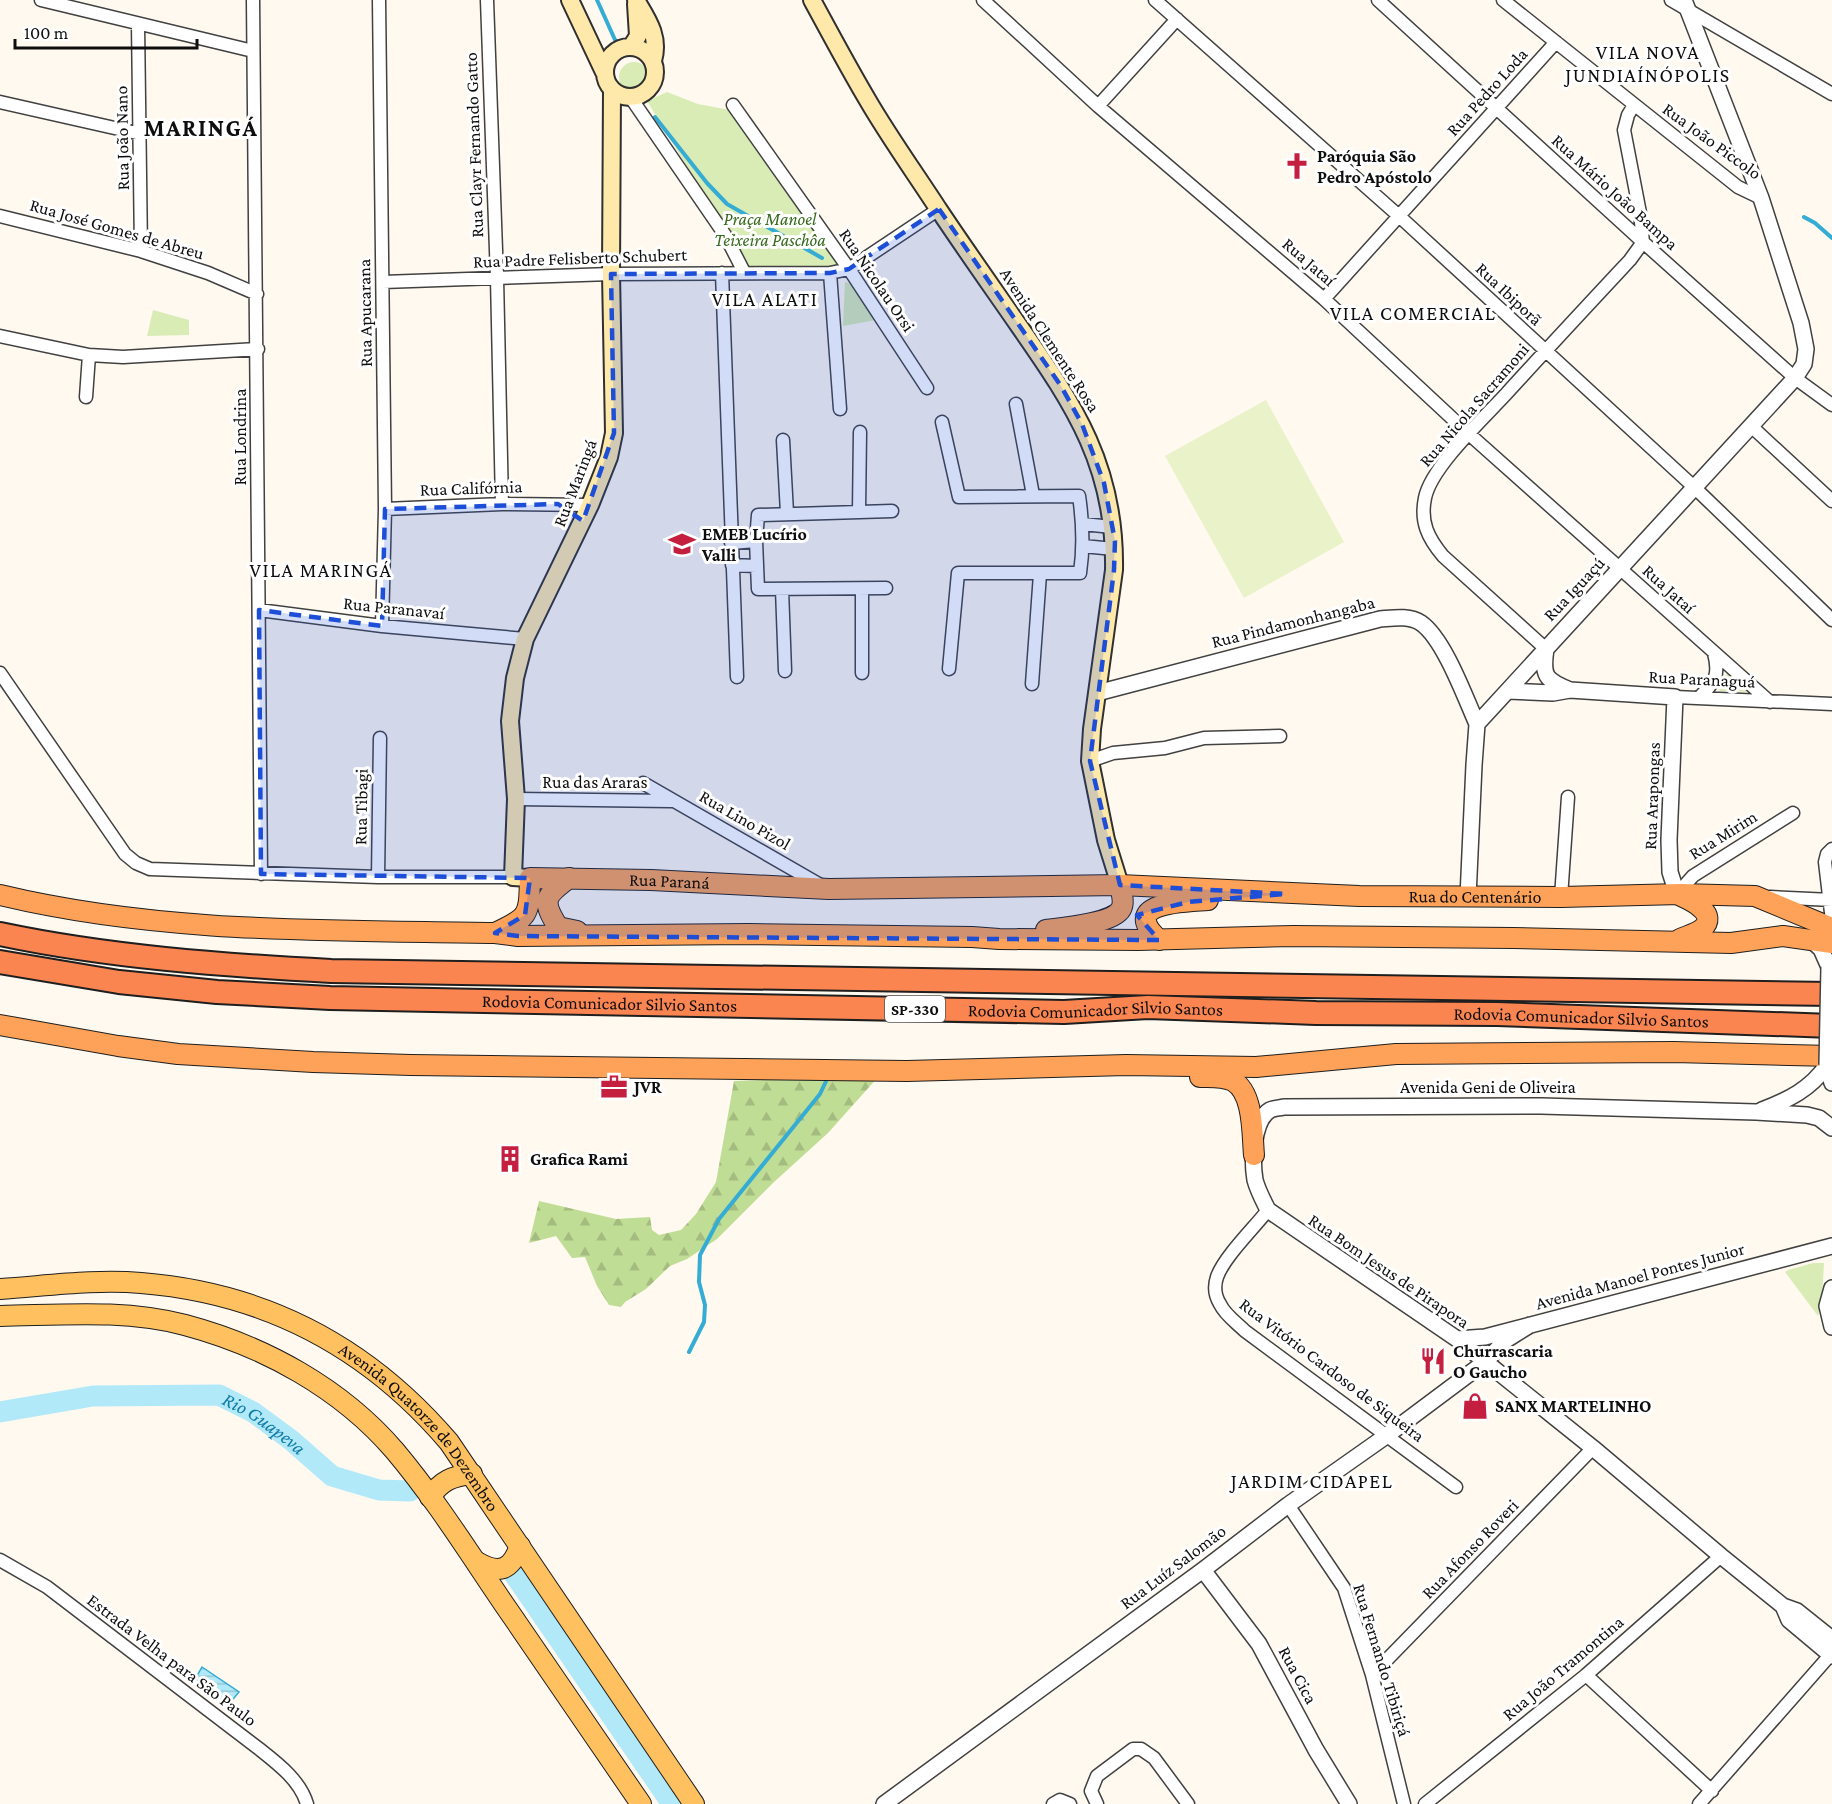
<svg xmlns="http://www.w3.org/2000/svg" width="1832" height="1804" font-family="'Crimson Pro',serif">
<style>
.forest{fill:url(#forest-firs)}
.park{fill:#daecb6}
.pitch{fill:#eaf2c9}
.water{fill:url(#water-rules);stroke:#34acd4;stroke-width:1.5}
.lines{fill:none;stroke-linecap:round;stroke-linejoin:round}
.stream{stroke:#34acd4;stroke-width:4}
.river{stroke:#b1e9f9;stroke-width:21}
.minor-casing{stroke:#414141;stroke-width:15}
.tertiary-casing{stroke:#414141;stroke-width:18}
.secondary-casing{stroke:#303030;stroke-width:20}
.primary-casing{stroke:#1f1f1f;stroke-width:22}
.trunk-casing{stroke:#1f1f1f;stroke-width:22}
.motorway-casing{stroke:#1f1f1f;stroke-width:26}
.minor{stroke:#fff;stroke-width:12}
.tertiary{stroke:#fff;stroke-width:15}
.secondary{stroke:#ffe9aa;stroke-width:16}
.primary{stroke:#ffc05f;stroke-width:20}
.trunk{stroke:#fda258;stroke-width:20}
.motorway{stroke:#fb8551;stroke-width:22}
.tertiary-bridge-casing{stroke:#414141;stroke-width:18;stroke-linecap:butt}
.tertiary-bridge{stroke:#fff;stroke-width:15}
.marked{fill:#1d4ed8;fill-opacity:0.2;stroke:#1d4ed8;stroke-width:4.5;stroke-dasharray:12 8;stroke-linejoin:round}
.labels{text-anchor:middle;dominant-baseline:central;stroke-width:6;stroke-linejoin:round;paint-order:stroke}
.shield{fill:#fff;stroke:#565656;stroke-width:1.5}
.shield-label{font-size:16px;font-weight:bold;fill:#0e0e0e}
.street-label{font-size:18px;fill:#0e0e0e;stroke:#fff}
.poi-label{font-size:18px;font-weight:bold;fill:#0e0e0e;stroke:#fff;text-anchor:start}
.park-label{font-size:18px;font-style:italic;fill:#37691b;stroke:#fff}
.neighbourhood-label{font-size:20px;letter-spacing:1.5px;fill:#0e0e0e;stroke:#fff}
.water-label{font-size:20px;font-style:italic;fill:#117ca6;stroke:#fff}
.district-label{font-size:24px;font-weight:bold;letter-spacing:1.5px;fill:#0e0e0e;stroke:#fff}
</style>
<defs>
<pattern id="forest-firs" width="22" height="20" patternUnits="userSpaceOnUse" patternTransform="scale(1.5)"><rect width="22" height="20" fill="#c0dd95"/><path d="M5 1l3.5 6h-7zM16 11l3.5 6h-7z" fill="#a4bc7f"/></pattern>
<pattern id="water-rules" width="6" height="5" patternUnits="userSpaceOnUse" patternTransform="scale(1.5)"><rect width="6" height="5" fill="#b1e9f9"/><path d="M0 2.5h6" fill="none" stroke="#97c7d4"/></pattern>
</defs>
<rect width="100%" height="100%" fill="#fff9ef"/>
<path class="forest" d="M879,1076L828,1133L774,1182L717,1239L687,1259L670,1266L646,1289L625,1302L621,1307L609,1305L597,1286L585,1257L572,1258L556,1236L529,1243L539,1201L616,1219L650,1217L652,1230L659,1235L681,1230L696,1214L716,1182L734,1081Z"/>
<path class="park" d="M619 77a15 15 0 1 1 30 0a15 15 0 1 1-30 0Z
M667,92L698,104L730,110L842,265L821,267H748L647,101Z
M845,282L853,284L876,320L843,326Z
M153,310L189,320V335L147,336Z
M1728,670L1752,692L1719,691Z
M1813,1263H1824L1822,1299L1818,1316L1785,1272L1788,1270Z"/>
<path class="pitch" d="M1266,400L1344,542L1244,598L1165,456Z"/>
<path class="water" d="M202,1667L239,1692L229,1704L195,1679Z"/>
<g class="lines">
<path class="stream" d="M597,0L616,42
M655,117L707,183L727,204L822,258
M1804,217L1815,223L1832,238
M689,1352L704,1322L705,1305L699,1282L700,1255L719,1219L820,1094L828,1077
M533,1600L539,1589"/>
<g class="river">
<path id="s1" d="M0,1412L93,1396L219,1395L253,1412L291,1440L332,1476L379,1490L410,1491"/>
<path d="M514,1574L672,1804"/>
</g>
<defs>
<path id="minor" d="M41,0L253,51
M253,0L261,874
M379,0L385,509L382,626
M487,0L497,278L502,504
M983,0L1098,106L1324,299L1469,434L1770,702
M1155,0L1399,216L1694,487L1832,620
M1378,0L1643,242L1795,378L1832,405
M1503,0L1738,187L1761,198
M1671,0L1832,94
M138,24L141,251
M631,98L725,235L744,272
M0,102L141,134
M733,105L849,269L927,388
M1098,106L1177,19
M0,216L141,251L208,273L257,294
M722,273L737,677
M830,273L840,409
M383,282L611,274L830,273L849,269L939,209
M1324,299L1556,42
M0,336L89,355L123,357L258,349
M86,397L89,355
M1016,404L1033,495
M942,422L959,497L1079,496C1083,523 1084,546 1080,573H958L949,669
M1751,426L1832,501
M783,440L787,513
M385,509L502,504L590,505
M859,512L860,432
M1083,524L1112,527
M731,543L756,541
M1083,546L1114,549
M732,565L756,566
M886,588L758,589L756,541L758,515L892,511
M782,589L785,671
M862,589V673
M259,610L382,626L525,639
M1546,649L1443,556C1428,538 1420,522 1425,498C1431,467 1484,418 1506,394C1547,349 1589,304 1630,260L1643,242L1640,213L1624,130L1628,115L1634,105
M0,673L125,854L136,863L150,869L378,877H513
M1032,684L1040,574
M1675,697L1832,704
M1699,698C1715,681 1720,676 1714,653
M1090,761L1113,753L1165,748L1204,738L1280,736
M643,783L822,886
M516,799L671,801
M1832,849L1827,854L1825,862L1832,921
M378,877L380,738
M1677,894L1693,876L1793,813
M1561,897L1568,797
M1770,897L1832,900
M1268,1210C1254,1228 1224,1257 1217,1277C1214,1286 1215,1296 1220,1304C1225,1315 1237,1323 1245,1331L1456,1487
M1288,1505L1344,1588L1372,1675L1404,1804
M0,1560L47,1587L258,1748C277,1763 300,1780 307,1804
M1372,1675L1593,1448
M1586,1675L1712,1791
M1053,1804L1060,1800L1070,1804
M1097,1804L1091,1791L1097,1776L1133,1749H1141L1154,1758L1188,1804
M1425,1804L1586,1675L1721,1556
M1699,1804L1832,1653"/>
<path id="tertiary" d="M1546,649C1542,676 1545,680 1570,690
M1508,691L1553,693L1570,690L1675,697L1669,840L1670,872L1677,894
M1097,693L1380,619C1393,618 1409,615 1421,623C1444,639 1465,697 1477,724
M1468,897L1474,765L1477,724L1795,378L1804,364L1806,349L1801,323L1761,198L1684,0
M1810,939L1821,949L1829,967
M1827,1065L1832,1083
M1762,1110C1788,1100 1811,1089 1827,1065
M1832,1128L1819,1118L1807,1115L1756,1112L1541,1106L1284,1107C1280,1108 1274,1108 1270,1110C1252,1121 1252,1162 1255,1180C1258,1191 1263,1200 1268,1210L1457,1339L1593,1448L1721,1556L1783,1606L1797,1611L1832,1639
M1832,1288L1827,1306L1832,1327
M1457,1339L1485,1337L1832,1246
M1203,1570L1259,1644L1316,1750L1349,1804
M1783,1606L1789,1620L1832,1656
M884,1804L1203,1570L1288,1505L1386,1436L1485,1362L1506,1340L1530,1325"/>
<path id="secondary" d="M570,0L604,72
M636,0C648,20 660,37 653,61
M812,0C830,33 848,67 867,99C889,137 915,173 939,210C965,249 992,287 1019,326C1075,406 1116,468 1114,570L1092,729L1090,761L1106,840L1120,885
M605 72a25 25 0 1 1 50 0a25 25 0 1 1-50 0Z
M631,47L638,36L636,4
M530,878L513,877L516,799L510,721L515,678L525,639L590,505L609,457L614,433L611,274L612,90"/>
<g id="primary">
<path id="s2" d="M0,1289C46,1286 95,1279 141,1283C266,1293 368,1347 449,1442L694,1804"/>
<path d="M0,1316C62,1315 124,1309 185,1325C264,1346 341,1388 395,1451C437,1501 471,1556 508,1610C552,1675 597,1739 641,1804"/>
<path d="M430,1497C441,1481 452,1476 472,1474"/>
<path d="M477,1562C500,1575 511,1570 520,1546"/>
</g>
<g id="trunk">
<path d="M569,878C545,896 541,900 558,927L577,931"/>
<path d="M0,895C162,934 330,930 495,933L518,936L749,934L972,937L999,939L1138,940L1294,936L1513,938L1731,943L1783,936L1832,943"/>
<path d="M1046,930C1062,928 1114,923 1121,909C1125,902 1121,892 1120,885"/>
<path id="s3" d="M495,933C530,917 529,915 530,878L651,880L829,889L1120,885L1359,896L1561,897L1681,894L1755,896L1832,928"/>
<path d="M1680,939C1686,936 1696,934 1702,929C1719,914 1692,901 1681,896"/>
<path d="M1159,940C1118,902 1183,902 1208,900"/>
<path d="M0,1025L118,1046L178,1054L313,1062L411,1065L907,1071L1126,1065L1256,1067L1396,1054L1674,1052L1832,1056"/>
<path d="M1200,1077C1211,1077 1223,1076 1233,1081C1254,1093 1252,1134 1254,1155"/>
</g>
<g id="motorway">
<path d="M0,934C109,957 221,965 331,971L1832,994"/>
<path id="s4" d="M0,962L119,982L217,992L330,998L1064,1012L1148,1007L1316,1013L1497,1014L1832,1026"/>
</g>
</defs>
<use href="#minor" class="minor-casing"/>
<use href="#tertiary" class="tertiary-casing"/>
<use href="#secondary" class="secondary-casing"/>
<use href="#primary" class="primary-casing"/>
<use href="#trunk" class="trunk-casing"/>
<use href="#motorway" class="motorway-casing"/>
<use href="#minor" class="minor"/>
<use href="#tertiary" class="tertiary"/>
<use href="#secondary" class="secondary"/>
<use href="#primary" class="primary"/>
<use href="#trunk" class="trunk"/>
<use href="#motorway" class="motorway"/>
<defs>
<path id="tertiary-bridge" d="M1827,1065L1829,967"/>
</defs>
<use href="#tertiary-bridge" class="tertiary-bridge-casing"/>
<use href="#tertiary-bridge" class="tertiary-bridge"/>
</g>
<path class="marked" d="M939,209L1061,386L1082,424L1104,483L1115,541L1114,570L1090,761L1120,885L1286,894L1188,902L1137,915L1159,940L518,936L495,933L525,915L530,878L261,874L259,610L382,626L385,509L558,504L583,521L614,433L611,274L830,273L849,269Z"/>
<defs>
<symbol id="church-bare" viewBox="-9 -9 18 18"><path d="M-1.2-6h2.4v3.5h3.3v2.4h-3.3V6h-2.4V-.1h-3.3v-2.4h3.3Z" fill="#c51f40" stroke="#fff" stroke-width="2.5" paint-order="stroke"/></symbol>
<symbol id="school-bare" viewBox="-9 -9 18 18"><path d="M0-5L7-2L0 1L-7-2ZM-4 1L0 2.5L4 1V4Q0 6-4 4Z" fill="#c51f40" stroke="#fff" stroke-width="2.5" paint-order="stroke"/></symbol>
<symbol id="office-bare" viewBox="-9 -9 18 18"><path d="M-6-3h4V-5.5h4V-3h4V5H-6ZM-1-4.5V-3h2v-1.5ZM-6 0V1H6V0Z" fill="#c51f40" stroke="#fff" stroke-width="2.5" paint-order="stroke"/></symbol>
<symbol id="building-bare" viewBox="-9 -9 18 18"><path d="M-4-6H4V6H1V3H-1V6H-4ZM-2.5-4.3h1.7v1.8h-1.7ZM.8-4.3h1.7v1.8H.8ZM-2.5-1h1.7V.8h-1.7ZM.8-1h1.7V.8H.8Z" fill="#c51f40" stroke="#fff" stroke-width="2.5" paint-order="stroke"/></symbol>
<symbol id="restaurant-bare" viewBox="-9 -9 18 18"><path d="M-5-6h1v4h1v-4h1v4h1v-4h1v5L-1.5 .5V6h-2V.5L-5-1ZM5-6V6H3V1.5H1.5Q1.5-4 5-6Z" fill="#c51f40" stroke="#fff" stroke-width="2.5" paint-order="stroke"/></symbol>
<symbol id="shop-bare" viewBox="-9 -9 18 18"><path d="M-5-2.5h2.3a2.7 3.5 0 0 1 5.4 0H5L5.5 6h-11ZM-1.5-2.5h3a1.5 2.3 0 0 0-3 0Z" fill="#c51f40" stroke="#fff" stroke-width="2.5" paint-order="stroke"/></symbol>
</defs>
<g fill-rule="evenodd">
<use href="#church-bare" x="1278" y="147" width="38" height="38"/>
<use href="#school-bare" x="663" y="525" width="38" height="38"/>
<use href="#office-bare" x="595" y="1068" width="38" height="38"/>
<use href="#building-bare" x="491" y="1140" width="38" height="38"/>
<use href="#restaurant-bare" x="1414" y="1342" width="38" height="38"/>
<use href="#shop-bare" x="1456" y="1387" width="38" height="38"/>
</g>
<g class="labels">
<rect class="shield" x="885" y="996" width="60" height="26" rx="4.5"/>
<g class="shield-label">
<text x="915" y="1009">SP-330</text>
</g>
<g class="street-label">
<text transform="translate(1487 92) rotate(-48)">Rua Pedro Loda</text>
<text transform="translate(122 138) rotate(-91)">Rua João Nano</text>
<text transform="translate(1712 141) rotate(36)">Rua João Piccolo</text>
<text transform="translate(474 145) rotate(-92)">Rua Clayr Fernando Gatto</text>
<text transform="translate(1615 192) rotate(42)">Rua Mário João Bampa</text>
<text transform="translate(117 229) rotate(16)">Rua José Gomes de Abreu</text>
<text transform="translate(580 258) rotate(-2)">Rua Padre Felisberto Schubert</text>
<text transform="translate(1309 262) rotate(41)">Rua Jataí</text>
<text transform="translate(877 280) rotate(56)">Rua Nicolau Orsi</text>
<text transform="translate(1509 294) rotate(43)">Rua Ibiporã</text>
<text transform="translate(365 313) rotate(-91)">Rua Apucarana</text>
<text transform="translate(1050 340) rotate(57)">Avenida Clemente Rosa</text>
<text transform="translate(1474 405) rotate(-49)">Rua Nicola Sacramoni</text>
<text transform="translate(240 437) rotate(-90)">Rua Londrina</text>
<text transform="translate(575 483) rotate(-69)">Rua Maringá</text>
<text transform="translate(471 488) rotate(-2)">Rua Califórnia</text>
<text transform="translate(1574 589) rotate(-47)">Rua Iguaçú</text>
<text transform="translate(1669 589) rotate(42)">Rua Jataí</text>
<text transform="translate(394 608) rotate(6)">Rua Paranavaí</text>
<text transform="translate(1293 622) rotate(-14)">Rua Pindamonhangaba</text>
<text transform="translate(1702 679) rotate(3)">Rua Paranaguá</text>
<text x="595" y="782">Rua das Araras</text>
<text transform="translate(1652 796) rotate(-88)">Rua Arapongas</text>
<text transform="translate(361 807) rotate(-89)">Rua Tibagi</text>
<text transform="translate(745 820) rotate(30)">Rua Lino Pizol</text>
<text transform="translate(1723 835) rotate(-32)">Rua Mirim</text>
<text stroke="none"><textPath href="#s3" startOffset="212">Rua Paraná</textPath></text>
<text stroke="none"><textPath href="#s3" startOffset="1018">Rua do Centenário</textPath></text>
<text stroke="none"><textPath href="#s4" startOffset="612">Rodovia Comunicador Silvio Santos</textPath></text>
<text stroke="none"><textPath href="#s4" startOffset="1098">Rodovia Comunicador Silvio Santos</textPath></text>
<text stroke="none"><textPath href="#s4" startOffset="1584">Rodovia Comunicador Silvio Santos</textPath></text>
<text x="1488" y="1087">Avenida Geni de Oliveira</text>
<text transform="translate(1389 1271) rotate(34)">Rua Bom Jesus de Pirapora</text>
<text transform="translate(1640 1276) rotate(-15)">Avenida Manoel Pontes Junior</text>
<text transform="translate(1332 1370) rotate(37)">Rua Vitório Cardoso de Siqueira</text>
<text stroke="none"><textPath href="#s2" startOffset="466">Avenida Quatorze de Dezembro</textPath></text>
<text transform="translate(1470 1549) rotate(-46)">Rua Afonso Roveri</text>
<text transform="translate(1173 1567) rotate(-37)">Rua Luíz Salomão</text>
<text transform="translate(172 1660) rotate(37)">Estrada Velha para São Paulo</text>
<text transform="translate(1382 1660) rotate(73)">Rua Fernando Tibiriçá</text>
<text transform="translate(1563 1668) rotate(-40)">Rua João Tramontina</text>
<text transform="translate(1298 1675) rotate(62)">Rua Cica</text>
</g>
<g class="poi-label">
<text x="1317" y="156">Paróquia São<tspan x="1317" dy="21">Pedro Apóstolo</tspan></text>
<text x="702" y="534">EMEB Lucírio<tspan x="702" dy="21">Valli</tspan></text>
<text x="634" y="1087">JVR</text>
<text x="530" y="1159">Grafica Rami</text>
<text x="1453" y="1351">Churrascaria<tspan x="1453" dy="21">O Gaucho</tspan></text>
<text x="1495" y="1406">SANX MARTELINHO</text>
</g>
<g class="park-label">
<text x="770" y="219">Praça Manoel<tspan x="770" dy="21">Teixeira Paschôa</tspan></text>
</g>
<g class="neighbourhood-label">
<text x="1648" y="52">VILA NOVA<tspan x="1648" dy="23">JUNDIAÍNÓPOLIS</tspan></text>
<text x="765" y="299">VILA ALATI</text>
<text x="1413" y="313">VILA COMERCIAL</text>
<text x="321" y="570">VILA MARINGÁ</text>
<text x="1312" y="1481">JARDIM CIDAPEL</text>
</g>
<g class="water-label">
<text stroke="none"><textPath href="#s1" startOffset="274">Rio Guapeva</textPath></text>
</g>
<g class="district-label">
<text x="201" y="127">MARINGÁ</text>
</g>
</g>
<path d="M15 39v9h182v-9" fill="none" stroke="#0e0e0e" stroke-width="3"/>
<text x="24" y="39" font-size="18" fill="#0e0e0e" stroke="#ffffff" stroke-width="4.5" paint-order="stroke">100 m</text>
</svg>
